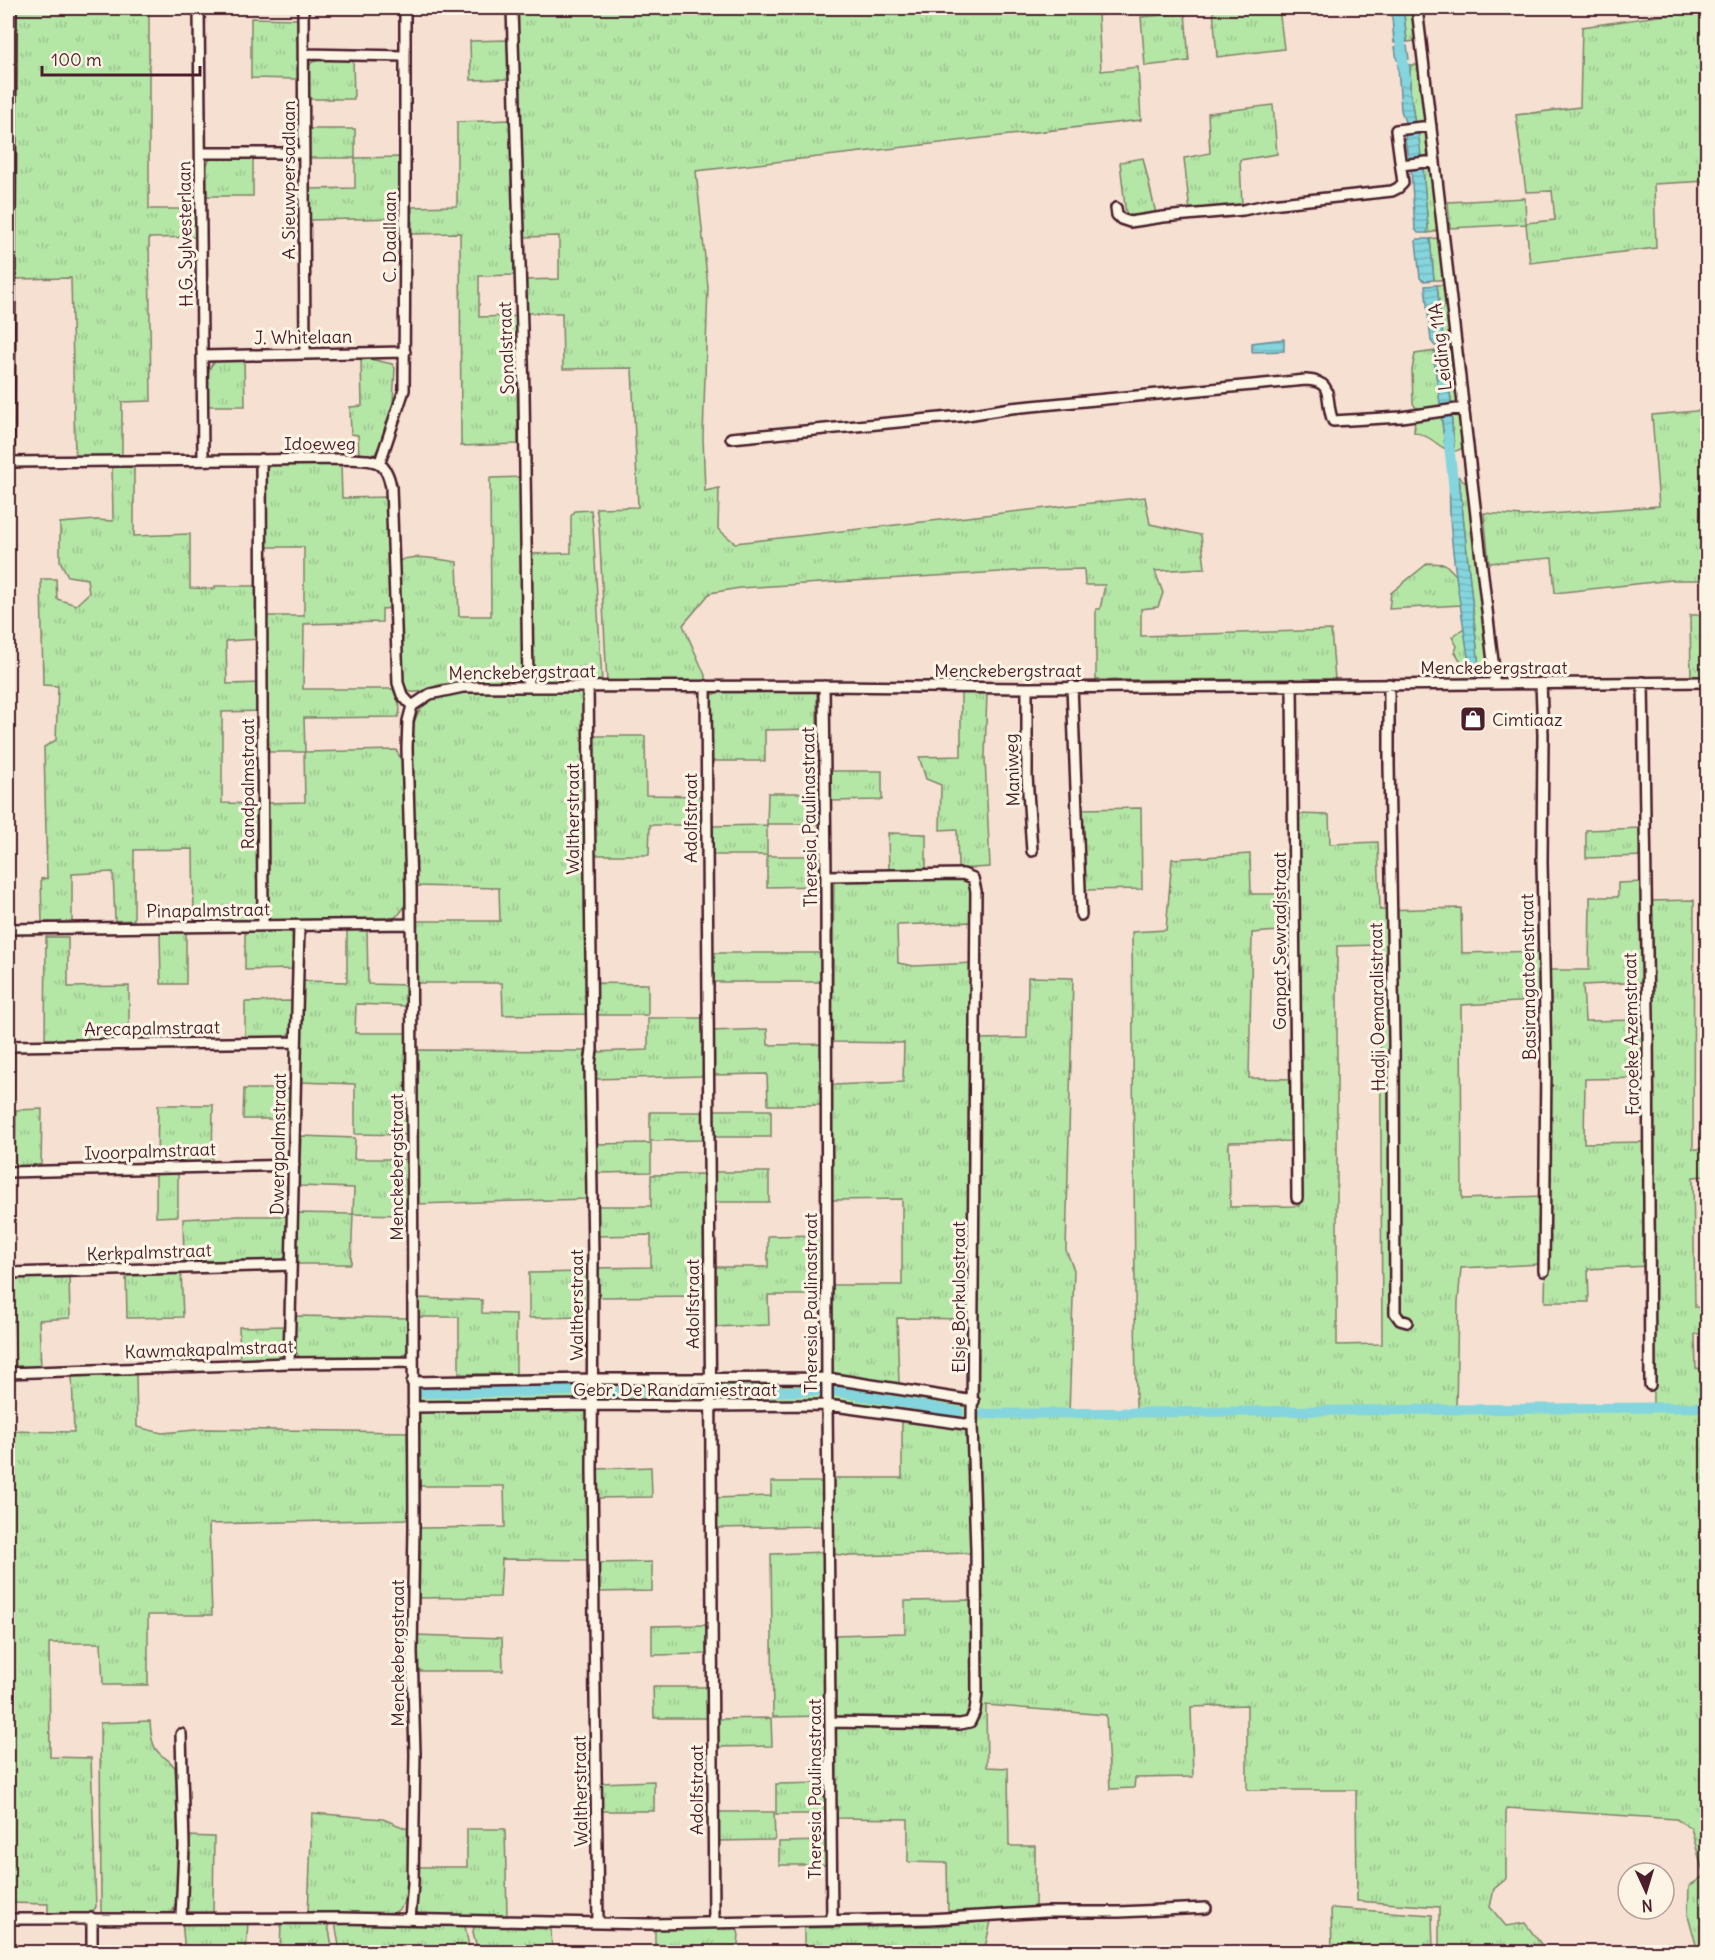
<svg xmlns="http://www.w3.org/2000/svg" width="1715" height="1960" font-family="Delius,sans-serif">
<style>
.grass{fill:url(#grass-tufts);stroke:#7f8268;stroke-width:1.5;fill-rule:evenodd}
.water{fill:url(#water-rules);stroke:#6d8c96;stroke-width:1.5}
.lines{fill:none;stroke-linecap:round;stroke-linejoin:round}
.canal{stroke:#84d5dd;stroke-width:10}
.minor-casing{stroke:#4a1f2b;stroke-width:14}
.minor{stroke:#fcf5e5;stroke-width:9}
.labels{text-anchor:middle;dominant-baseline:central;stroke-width:6;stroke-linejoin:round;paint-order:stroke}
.street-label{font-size:18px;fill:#4a1f2b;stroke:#fcf5e5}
.poi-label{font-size:18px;fill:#4a1f2b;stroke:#fcf5e5;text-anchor:start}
</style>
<defs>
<pattern id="grass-tufts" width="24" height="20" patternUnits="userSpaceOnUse" patternTransform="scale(1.5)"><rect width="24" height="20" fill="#b4e6a6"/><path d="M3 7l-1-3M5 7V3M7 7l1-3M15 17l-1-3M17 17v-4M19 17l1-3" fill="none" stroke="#9cc58f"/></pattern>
<pattern id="water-rules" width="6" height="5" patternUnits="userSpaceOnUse" patternTransform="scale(1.5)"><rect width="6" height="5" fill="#84d5dd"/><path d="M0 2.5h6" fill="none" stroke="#74b6be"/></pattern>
</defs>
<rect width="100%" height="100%" fill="#f6e0d2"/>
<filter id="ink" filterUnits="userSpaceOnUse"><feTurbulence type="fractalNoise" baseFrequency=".0167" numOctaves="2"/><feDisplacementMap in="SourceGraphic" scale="12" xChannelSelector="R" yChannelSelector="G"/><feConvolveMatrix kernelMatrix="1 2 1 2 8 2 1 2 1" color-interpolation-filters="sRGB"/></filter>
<g filter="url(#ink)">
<path class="grass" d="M73,8H194V11L149,12V209H197V237L149,238L151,401L122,402V456H75L71,278L15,279L14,11L72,10Z
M308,8H354V12L308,11Z
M517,8H1170L1098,15L1101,71L1138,67L1141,120L696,171L708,287L703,437L705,491L719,488L718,529L735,543L1145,497L1150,524L1201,535L1205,568L1155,571L1163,593L1158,607L1141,609V636L1331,630L1335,679L1096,680V609H1100L1105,585H1085L1084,569L1032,570L740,588L710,593L683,625L708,682L607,683L599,525L596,508L638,507L632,368L563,369L562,313H524V280L559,279V236L523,237Z
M1235,8H1279L1284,49L1217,57L1213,10Z
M1707,9V181L1654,184L1656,248L1530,263L1526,224L1450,228L1448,202L1525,198L1526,223L1555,220L1552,191L1526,192L1516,115L1580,107L1582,27Z
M1185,13L1189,61L1145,66L1141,17Z
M1409,13L1414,16L1417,41L1407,42L1404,15Z
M251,18L298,19V79L251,78Z
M507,40L509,79L471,80L470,41Z
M325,59H353L354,99H309V66L312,62Z
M1410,65H1418L1420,67L1425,120L1423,124L1415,125L1410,90Z
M1273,105L1277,154L1240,160L1242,206L1190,212L1184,158L1210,153L1208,113Z
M510,120L515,275L479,276V317L516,316L518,444L461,446L460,233L412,234V207L457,206V122Z
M309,129H355V158L400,157L401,218L308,220V189L355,188V158H309Z
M1418,130L1426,131L1429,152L1428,156L1418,160Z
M215,156H253V196H206C206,183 201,161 215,156Z
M1143,158L1156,214L1131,219L1126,215L1120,162Z
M1421,165H1429L1431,169L1437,229L1434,232L1427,233L1428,227L1423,170Z
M1436,238L1439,241L1443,277L1441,280H1434L1430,239Z
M1437,285H1443L1445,286L1451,343L1449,345L1441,346L1443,338Z
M1450,349L1458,401L1454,406H1449L1451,401L1444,351Z
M1436,351L1434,360L1441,407L1421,409L1415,407L1413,403L1412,370L1415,354Z
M244,359L245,406H208C208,394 203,368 216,361C223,357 237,359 244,359Z
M370,359L392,364L395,368L393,403L380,445L375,454L370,456L359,455L358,435L351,434L350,407L362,406L361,360Z
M1707,410V580H1672L1555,593L1552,558L1489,563L1484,513L1523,516L1659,506L1652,415Z
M1451,412H1459L1463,447C1452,457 1442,447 1432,440C1427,436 1420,434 1414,432L1415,418L1441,413L1445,447H1454Z
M112,464H134V536L190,534V588L215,589V586H260L261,639L226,641L227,684L261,683V711L222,712V803L260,804L261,920L194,921L193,849L134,850V920L115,921L113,872L72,874V922H42L41,879L47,878L44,747L56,740L58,686L43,685L41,579H56L57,599L76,605L89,593L87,579L68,576L60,561V523L96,520L113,521Z
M269,464H341L342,498L389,497L392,608L382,609V622L304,624L303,689H393C397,698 403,708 398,717L304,718L305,752L396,750L403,762L406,903C402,912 398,917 389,920H266V803L305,802L304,752H266L265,616H304V547H266L265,467Z
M522,477L525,682C498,682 471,681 444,684C432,685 420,696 408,691L402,681L398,562C410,553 442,560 457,562L459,616H491L490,478Z
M1459,477L1469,485L1488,656C1488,662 1488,670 1482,674C1469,682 1461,660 1455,652L1457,646L1452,637L1464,628L1471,668L1479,667Z
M591,510L593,526L602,682H539L532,678L531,674L530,554L571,553V516L575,511Z
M1428,563L1445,564L1456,575L1461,605L1389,609L1391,593Z
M1690,615H1707V677H1691Z
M961,689L987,690L985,758L990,867L958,869L957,829L940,830L941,785L926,779L919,757L961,756Z
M464,691L578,692L583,696L585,703L587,1014L503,1015L502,983H416L415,921H500L499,888L415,886L412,730C418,699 435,696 464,691Z
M718,692H817V729L765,730V761H712V695Z
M593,736H645L646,795L702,796V825H650L649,855H594Z
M830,771H882V800L830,801Z
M768,793H821V824H767Z
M1141,808L1142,889L1083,890L1079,809Z
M1297,814L1329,815L1330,844L1378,842L1380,910L1461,908L1462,953L1540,951V1001L1461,1005L1462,1199L1543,1196L1541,1264L1461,1268L1458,1302L1456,1409L1653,1407L1650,901L1694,900L1693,1149H1708L1707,1176L1693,1177L1695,1307L1708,1308L1707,1333L1695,1334L1696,1368L1708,1370L1707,1952H1698L1688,1915L1689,1886L1704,1876L1691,1828L1676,1819L1506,1808V1879L1494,1889L1490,1907L1506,1926L1525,1923L1544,1948L1564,1947L1574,1952H1439V1907L1357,1901L1356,1790H1247V1705L1191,1707L1193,1777L1135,1778L1134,1788L1110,1789L1106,1715L986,1705L987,1767L1008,1768L1009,1846H1035V1907L948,1914L947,1863L908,1862V1819L836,1818L835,1726L961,1728L978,1714L975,1423L977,1402L979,1039L1027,1038L1028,977L1073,978L1066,1250L1074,1270L1069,1413L1136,1411L1132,932L1166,930L1172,859L1250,854L1251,894H1291L1292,930L1252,933L1249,1078L1293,1079V1141L1229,1142L1230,1207L1299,1206L1301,1015ZM1380,945L1382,1344L1337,1345V946Z
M767,825V855H712V826Z
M1643,828L1644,856L1586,858V830Z
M888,833L926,834V870L889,871Z
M767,856H821V886L767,887Z
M964,877L971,881L973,892L974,922L897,925L898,963L914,966L973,963L970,1319L897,1318L899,1384L831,1374V1285H902V1199L832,1200V1085L903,1082L904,1043L832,1042L834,879Z
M1643,882L1645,982L1583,985L1585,1021L1645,1020L1646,1078L1585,1079L1584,1143L1646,1142L1648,1266L1588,1269L1589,1302H1545L1548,1155L1547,970H1589L1590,897H1618V883Z
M367,929L368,984L408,985V1006L356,1004L355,1033H408V1135L355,1134V1084L300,1082L301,981L347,982V930Z
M245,930C259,930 281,926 294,934V969L245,970Z
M186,932V984H161L160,933Z
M46,937H68V987L129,986V1040L45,1041Z
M712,953H822L821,982H712Z
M593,983L648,984V1015H593Z
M293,1001C293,1014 297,1031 283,1038L245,1039V1002Z
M648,1018H703V1076L594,1079V1052L648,1050Z
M767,1029L768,1045L823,1044L822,1105H768L767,1074L711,1075L710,1031Z
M415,1050L587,1051L585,1066L587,1199L416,1204Z
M8,1051H15L14,1107L8,1108Z
M244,1089H292V1119H243Z
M158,1105H213L212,1161L157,1163Z
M42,1109L41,1168H15L16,1110Z
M712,1110H771V1137H712Z
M650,1112H704V1140L650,1141Z
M301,1136L355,1138L354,1159H408L407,1215L353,1214L351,1264H294L297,1213L353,1214L354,1188L299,1186Z
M651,1143V1172L595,1173V1144Z
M713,1172H769V1202H713Z
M156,1173H178V1216L156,1217Z
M703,1174L704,1296L596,1297V1268L651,1267V1235L597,1236V1206H651V1175Z
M239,1216H290L289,1253L282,1260L184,1261L183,1219Z
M823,1235V1295H768L769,1325L713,1327L712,1267H768V1236Z
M181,1270L183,1317L127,1318L126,1271Z
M587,1272V1317L529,1318V1273Z
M69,1274L70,1318L39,1320L41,1368L16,1369L14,1321H8V1277Z
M417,1298L482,1300V1313L516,1314V1374H459V1317H417Z
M295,1316L409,1318C409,1332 414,1352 399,1358H304L298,1356L294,1347Z
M286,1326C285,1339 288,1352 276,1360H240L239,1327Z
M136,1374L137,1427L162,1433L206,1429L407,1432L410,1519L209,1524L212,1615H148V1685H103L101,1643H49L50,1757L91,1758L96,1907L93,1911L88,1913H48V1904L8,1903V1431L74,1432L72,1375Z
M718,1381L722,1383L820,1384L823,1388L820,1400H714V1385Z
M832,1382L971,1404L970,1419L830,1399Z
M583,1383L587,1386L584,1400L580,1402L418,1403L416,1390L421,1385Z
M601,1383H699L704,1386L705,1397L700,1401L688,1403L600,1400L596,1398L597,1386Z
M582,1409L587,1411L590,1415V1560L502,1559L500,1597L416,1598L418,1528L505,1527L504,1486H415L416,1415L426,1410Z
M902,1419L969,1428L973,1553L851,1556L833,1554L832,1478H902Z
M651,1467L652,1497L596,1498V1469Z
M771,1482H824V1526L715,1528V1498L771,1496Z
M824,1552L826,1716L773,1717L771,1554Z
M652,1562V1591L598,1592V1563Z
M973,1600V1708L967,1719L960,1722L836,1718L834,1713V1635L905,1633V1601Z
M708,1625V1654L652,1655V1626Z
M415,1635L502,1638L503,1671H414Z
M653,1687H708V1718H654Z
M771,1718L772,1746L718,1747L717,1719Z
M150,1721C151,1733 151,1746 160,1754C166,1759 171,1761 175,1768C176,1794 186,1897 171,1913L103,1914L101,1911L100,1723Z
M654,1781V1811H599L600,1783Z
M827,1783V1814H776V1784Z
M718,1812H774L775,1840L718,1841Z
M312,1813L383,1819L410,1830C409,1849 411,1889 403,1904C401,1909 397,1911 392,1914H308Z
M467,1829H505L507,1916L419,1915L413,1911L416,1867H467Z
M186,1836L214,1837L213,1913H183Z
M829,1841V1865H779V1842Z
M1331,1908L1432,1915L1433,1952H1332Z
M991,1921L984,1952H804V1928L936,1926Z
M182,1922H248L246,1952H185Z
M281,1922H325L328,1924L333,1952H280Z
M335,1922H404L465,1926L470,1952H340Z
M736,1925L739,1935L737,1952H655V1927Z
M474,1926L551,1929L552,1952H478L473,1932Z
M1325,1949V1952H1279V1950Z"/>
<path class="water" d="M1400,14L1404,15L1407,42L1394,43L1392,16Z
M1407,46L1409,59L1397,60L1395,47Z
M1398,65H1410V90L1415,125H1406L1401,110Z
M1418,130L1421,155L1418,160L1411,161L1408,158L1405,138L1407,131Z
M1421,165L1423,169L1428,228L1427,233H1418L1415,229L1411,169L1413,166Z
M1418,239H1430L1434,280L1424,281L1420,278L1416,241Z
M1437,285L1443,338L1441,346H1435L1431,341L1425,286Z
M1284,339V351L1252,352V343Z
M1436,351H1444L1451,401L1449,406L1441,407L1440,403L1434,360Z
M1451,412L1454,447H1445L1441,413Z
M1450,477H1459L1479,667L1471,668L1468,657C1460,598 1447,537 1450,477Z"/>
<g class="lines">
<path class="canal" d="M1397,8L1405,79
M1448,435L1454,491
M834,1391L959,1412
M610,1392H701
M719,1392L818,1391
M423,1393L579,1391
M984,1414L1708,1407"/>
<defs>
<path id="minor" d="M199,8L203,459
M303,8L305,353
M512,8L524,393L528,687
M1417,8L1494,670V683
M304,54L404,56
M201,153H304
M1401,165L1435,161
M1116,208L1117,215L1121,219L1130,222L1163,217L1243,210L1271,204L1392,191L1398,188L1403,183L1396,130L1431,126
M203,356L405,352
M731,438L961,416L1011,408L1306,380C1336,381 1324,401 1333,421L1401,417L1464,408
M261,459L263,926
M8,462L348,459C373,460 386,458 391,487L398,683L402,695L412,706
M9,462L11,8
M380,462L404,390L405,216V8
M1643,682L1648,1018L1650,1385
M1541,683L1543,735L1542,862L1546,1064L1544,1271
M1389,684V765L1394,1039L1395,1313L1400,1320L1407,1322
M1292,685L1297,1198
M706,686L714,1922
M824,686L826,876L827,1405L832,1920
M1072,686L1081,915
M588,687L592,1050L590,1064L593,1255L592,1470L598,1923
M1027,688V776L1032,851
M826,876L963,874L973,878L976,891L972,1425L976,1549L977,1694L975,1711L970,1722L960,1724L830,1722
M8,929L410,924
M8,1046L296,1042
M8,1172L294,1165
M8,1273L291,1265
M289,1363L299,926
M8,1373L289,1363L412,1362
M412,1382L593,1379L827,1378L974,1401
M413,1407L593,1405L709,1406L827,1405L972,1425
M181,1734L184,1847L181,1918
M92,1918V1952
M8,1919L340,1918L650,1924L929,1919L1045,1912H1119L1206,1908
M410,1919L413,1883L415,1754L412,1652L414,1527L411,888L407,748L408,721L412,706L430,694L463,687L824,686L1027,688L1708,682"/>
</defs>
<use href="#minor" class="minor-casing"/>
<use href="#minor" class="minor"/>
</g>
</g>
<defs>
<symbol id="shop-square" viewBox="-11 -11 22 22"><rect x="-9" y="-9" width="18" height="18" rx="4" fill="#4a1f2b" stroke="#fcf5e5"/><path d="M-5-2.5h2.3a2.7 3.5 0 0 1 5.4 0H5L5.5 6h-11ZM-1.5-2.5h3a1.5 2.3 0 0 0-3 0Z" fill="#fff"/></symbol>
</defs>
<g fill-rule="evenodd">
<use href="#shop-square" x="1458" y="704" width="30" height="30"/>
</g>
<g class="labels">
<g class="street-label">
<text transform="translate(288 180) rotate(-90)">A. Sieuwpersadlaan</text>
<text transform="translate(185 234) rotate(-91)">H.G. Sylvesterlaan</text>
<text transform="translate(389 237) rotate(-90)">C. Daallaan</text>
<text transform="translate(303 337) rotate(-1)">J. Whitelaan</text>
<text transform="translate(1440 347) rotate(-97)">Leiding 11A</text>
<text transform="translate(506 348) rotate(-92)">Sonalstraat</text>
<text x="320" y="443">Idoeweg</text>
<text x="1494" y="667">Menckebergstraat</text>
<text x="1008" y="670">Menckebergstraat</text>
<text transform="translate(522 672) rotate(-1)">Menckebergstraat</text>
<text transform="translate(1012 770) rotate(-92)">Maniweg</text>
<text transform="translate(247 784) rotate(-90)">Randpalmstraat</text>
<text transform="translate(809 817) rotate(-91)">Theresia Paulinastraat</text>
<text transform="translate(690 818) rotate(-90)">Adolfstraat</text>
<text transform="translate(572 819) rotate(-90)">Waltherstraat</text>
<text transform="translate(208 910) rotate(-1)">Pinapalmstraat</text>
<text transform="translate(1279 941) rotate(-90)">Ganpat Sewradjstraat</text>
<text transform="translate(1528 977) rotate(-91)">Basirangatoenstraat</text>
<text transform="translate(1377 1007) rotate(-91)">Hadji Oemaralistraat</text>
<text transform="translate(152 1028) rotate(-1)">Arecapalmstraat</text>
<text transform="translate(1631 1034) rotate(-91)">Faroeke Azemstraat</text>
<text transform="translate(278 1144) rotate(-89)">Dwergpalmstraat</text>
<text transform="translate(150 1151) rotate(-2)">Ivoorpalmstraat</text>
<text transform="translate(396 1167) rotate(-90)">Menckebergstraat</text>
<text transform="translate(149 1252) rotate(-2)">Kerkpalmstraat</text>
<text transform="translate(958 1297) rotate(-90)">Elsje Borkulostraat</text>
<text transform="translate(810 1303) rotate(-90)">Theresia Paulinastraat</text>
<text transform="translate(692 1304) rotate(-90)">Adolfstraat</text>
<text transform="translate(576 1305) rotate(-90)">Waltherstraat</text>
<text transform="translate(209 1349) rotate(-2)">Kawmakapalmstraat</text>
<text x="675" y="1389">Gebr. De Randamiestraat</text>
<text transform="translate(397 1653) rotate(-90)">Menckebergstraat</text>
<text transform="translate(814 1789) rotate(-90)">Theresia Paulinastraat</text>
<text transform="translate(696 1790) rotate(-90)">Adolfstraat</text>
<text transform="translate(580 1791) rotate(-91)">Waltherstraat</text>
</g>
<g class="poi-label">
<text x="1492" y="719">Cimtiaaz</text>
</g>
</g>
<rect width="1715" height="1960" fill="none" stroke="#fcf5e5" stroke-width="30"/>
<rect x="15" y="15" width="1685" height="1930" fill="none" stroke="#4a1f2b" stroke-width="2" filter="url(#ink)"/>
<g transform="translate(1646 1891) rotate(176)"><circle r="28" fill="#fcf5e5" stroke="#b59f9b" stroke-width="1.5"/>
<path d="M0-4.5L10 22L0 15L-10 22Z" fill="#4a1f2b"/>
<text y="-9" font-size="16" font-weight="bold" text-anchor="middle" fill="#4a1f2b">N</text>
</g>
<path d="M42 66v9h158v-9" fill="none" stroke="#4a1f2b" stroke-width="3"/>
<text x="51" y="66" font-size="18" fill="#4a1f2b" stroke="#fcf5e5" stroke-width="4.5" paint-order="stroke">100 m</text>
</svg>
